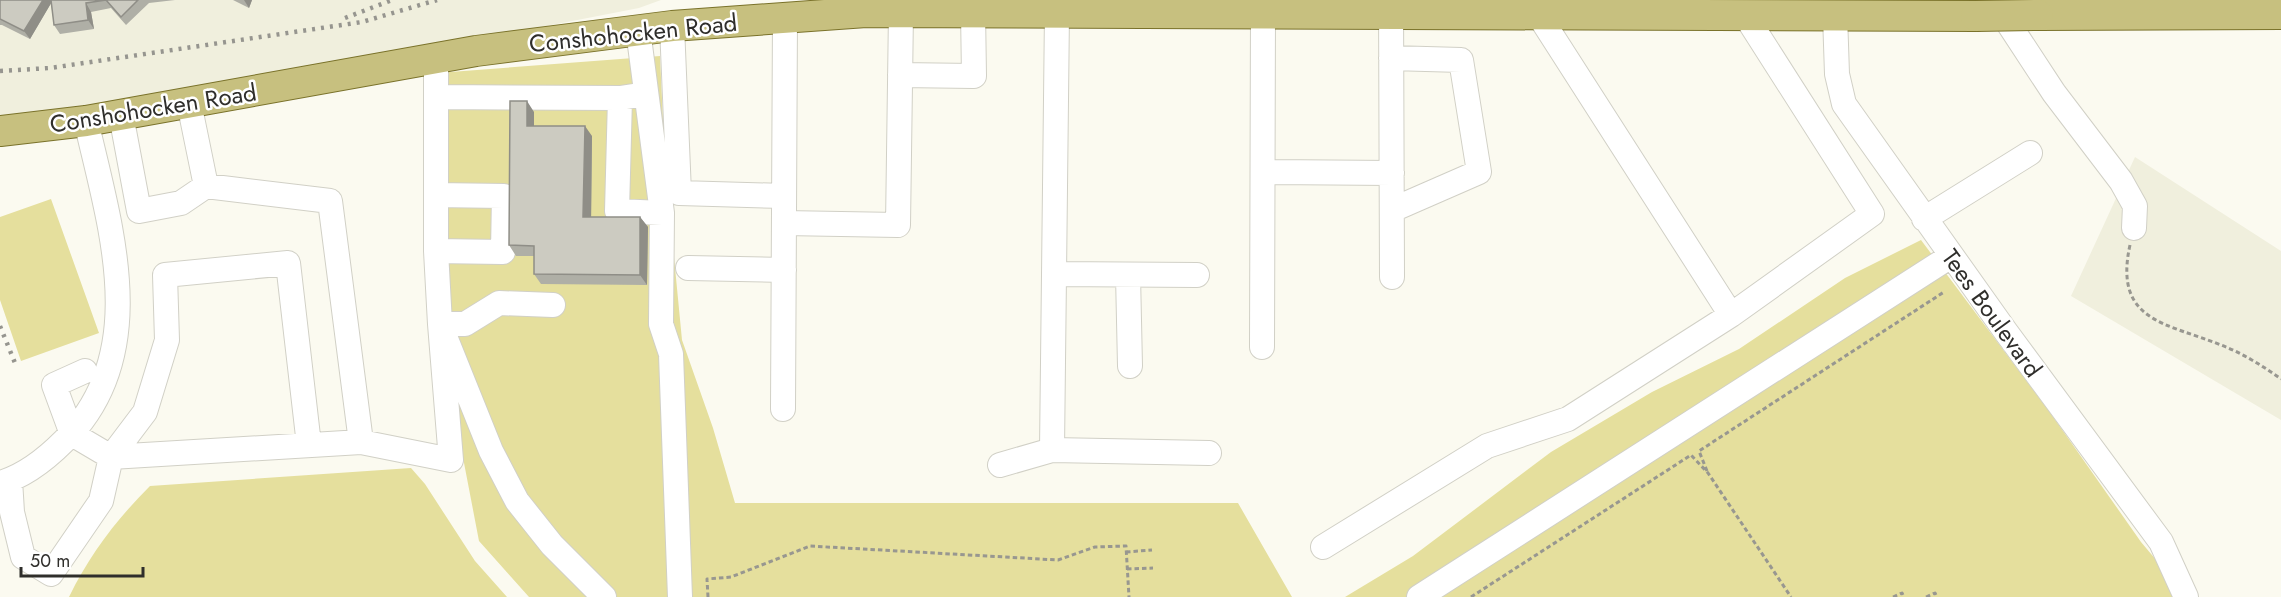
<svg xmlns="http://www.w3.org/2000/svg" width="2281" height="597" font-family="Jost,sans-serif">
<style>
.built{fill:#f0efdd}
.green{fill:#e5df9d}
.lines{fill:none;stroke-linecap:round;stroke-linejoin:round}
.minor-casing{stroke:#d1d0c6;stroke-width:26}
.major-casing{stroke:#7a722a;stroke-width:32}
.path{stroke:#989790;stroke-width:3;stroke-dasharray:4.5 3;stroke-linecap:butt}
.minor{stroke:#fff;stroke-width:24}
.major{stroke:#c7c07f;stroke-width:30}
.rail{stroke:#96958f;stroke-width:4.5;stroke-dasharray:3 6;stroke-linecap:butt}
.major-bridge-casing{stroke:#7a722a;stroke-width:32;stroke-linecap:butt}
.major-bridge{stroke:#c7c07f;stroke-width:30}
.wall{fill:#afafa6}
.shaded-wall{fill:#8f8e87}
.building{fill:#cccbc1;stroke:#8f8e87;stroke-width:1.5}
.labels{text-anchor:middle;dominant-baseline:central;stroke-width:5;stroke-linejoin:round;paint-order:stroke}
.street-label{font-size:24px;fill:#2f2e2b;stroke:#fff}
</style>
<rect width="100%" height="100%" fill="#fbfaf0"/>
<path class="built" d="M0,0H661L639,8L109,111L0,121Z
M2135,157L2281,251V420L2071,296Z"/>
<path class="green" d="M660,56L665,164L682,340L713,428L735,503H1238L1292,597H529L479,541L455,416L424,74Z
M51,199L99,333L21,361L0,300V217Z
M1921,240L2049,411L2141,542L2162,567L2174,597H1345L1413,556L1551,452L1652,392L1739,349L1845,278Z
M411,468L425,484L475,561L507,597H69C90,554 116,520 150,486Z"/>
<g class="lines">
<defs>
<path id="minor" d="M1391,0L1392,277
M1993,0L2054,93L2121,181L2135,206L2134,228
M1057,12L1052,450L1209,453
M1538,14L1731,315L1872,214L1745,15
M1835,15L1837,74L1844,104L2006,332L2161,542L2186,597
M672,26L679,193L784,196
M638,30L662,213L661,324L671,354L680,597
M436,58V251L440,324L491,451L517,501L552,545L604,597
M1391,58L1461,60L1479,172L1392,210
M900,75L974,76L973,12
M646,94L620,98L617,211L662,213
M436,97L620,98
M189,103L206,186L330,201L361,442L451,460L440,324H465L499,303L553,305
M121,115L139,211L181,203L206,186
M1263,172L1392,173
M1924,219L2030,153
M784,223L898,225L901,12
M436,251L503,252L504,196L436,195
M688,268L784,270
M1054,274L1197,275
M1128,275L1130,366
M1262,347L1263,13
M85,371L54,385L72,434L111,457L361,442
M783,409L785,17
M1000,465L1052,450
M10,480L12,512L23,557L51,574L101,501L111,457L145,412L167,340L165,275L288,263L309,445
M0,483C25,476 46,459 64,441C153,354 110,226 86,121
M1323,547L1487,446L1568,419L1731,315
M1419,597L1951,256"/>
<path id="major" d="M2038,15L2281,14
M0,131L86,121L476,51L672,26L866,12L1976,16"/>
</defs>
<use href="#minor" class="minor-casing"/>
<use href="#major" class="major-casing"/>
<path class="path" d="M2130,245C2113,322 2167,323 2221,345C2242,353 2263,366 2281,379
M1707,471L1699,451L1944,292
M1126,552L1152,550
M1127,569L1153,568
M708,597L707,579L731,577L810,546L1058,560L1095,547L1126,546L1129,597
M1471,597L1691,455L1708,473L1791,597
M1893,597L1902,593L1904,597
M1926,597L1935,593L1937,597"/>
<use href="#minor" class="minor"/>
<use href="#major" class="major"/>
<path class="rail" d="M345,18L392,0
M0,71L50,68L362,22L437,0
M0,326L15,363"/>
<defs>
<path id="major-bridge" d="M1976,16L2038,15"/>
</defs>
<use href="#major-bridge" class="major-bridge-casing"/>
<use href="#major-bridge" class="major-bridge"/>
</g>
<path class="wall" d="M0,0H175L149,3L126,25L111,8L91,12L94,29L60,34L54,25L51,3L30,39L2,25H0Z
M233,0H252L249,8Z
M534,112V126L592,136L591,217H640L648,227L647,285L541,284L534,274V256H516L509,245Z"/>
<path class="shaded-wall" d="M43,0H53L30,39L24,31Z
M244,0H252L249,8Z
M86,3L91,12L94,29L88,20Z
M527,101L534,112V136L527,126Z
M585,126L592,136L591,227L583,217Z
M640,217L648,227L647,285L640,275Z"/>
<path class="building" d="M0,0H43L24,31L0,19Z
M51,0H138L121,17L106,0L86,3L88,20L54,25Z
M510,101H527V126H585L583,217H640V275L534,274V246L509,245Z"/>
<g class="labels">
<g class="street-label">
<text transform="translate(633 33) rotate(-6)">Conshohocken Road</text>
<text transform="translate(153 108) rotate(-9)">Conshohocken Road</text>
<text transform="translate(1992 313) rotate(54)">Tees Boulevard</text>
</g>
</g>
<path d="M21 567v9h122v-9" fill="none" stroke="#2f2e2b" stroke-width="3"/>
<text x="30" y="567" font-size="18" fill="#2f2e2b" stroke="#ffffff" stroke-width="4.5" paint-order="stroke">50 m</text>
</svg>
